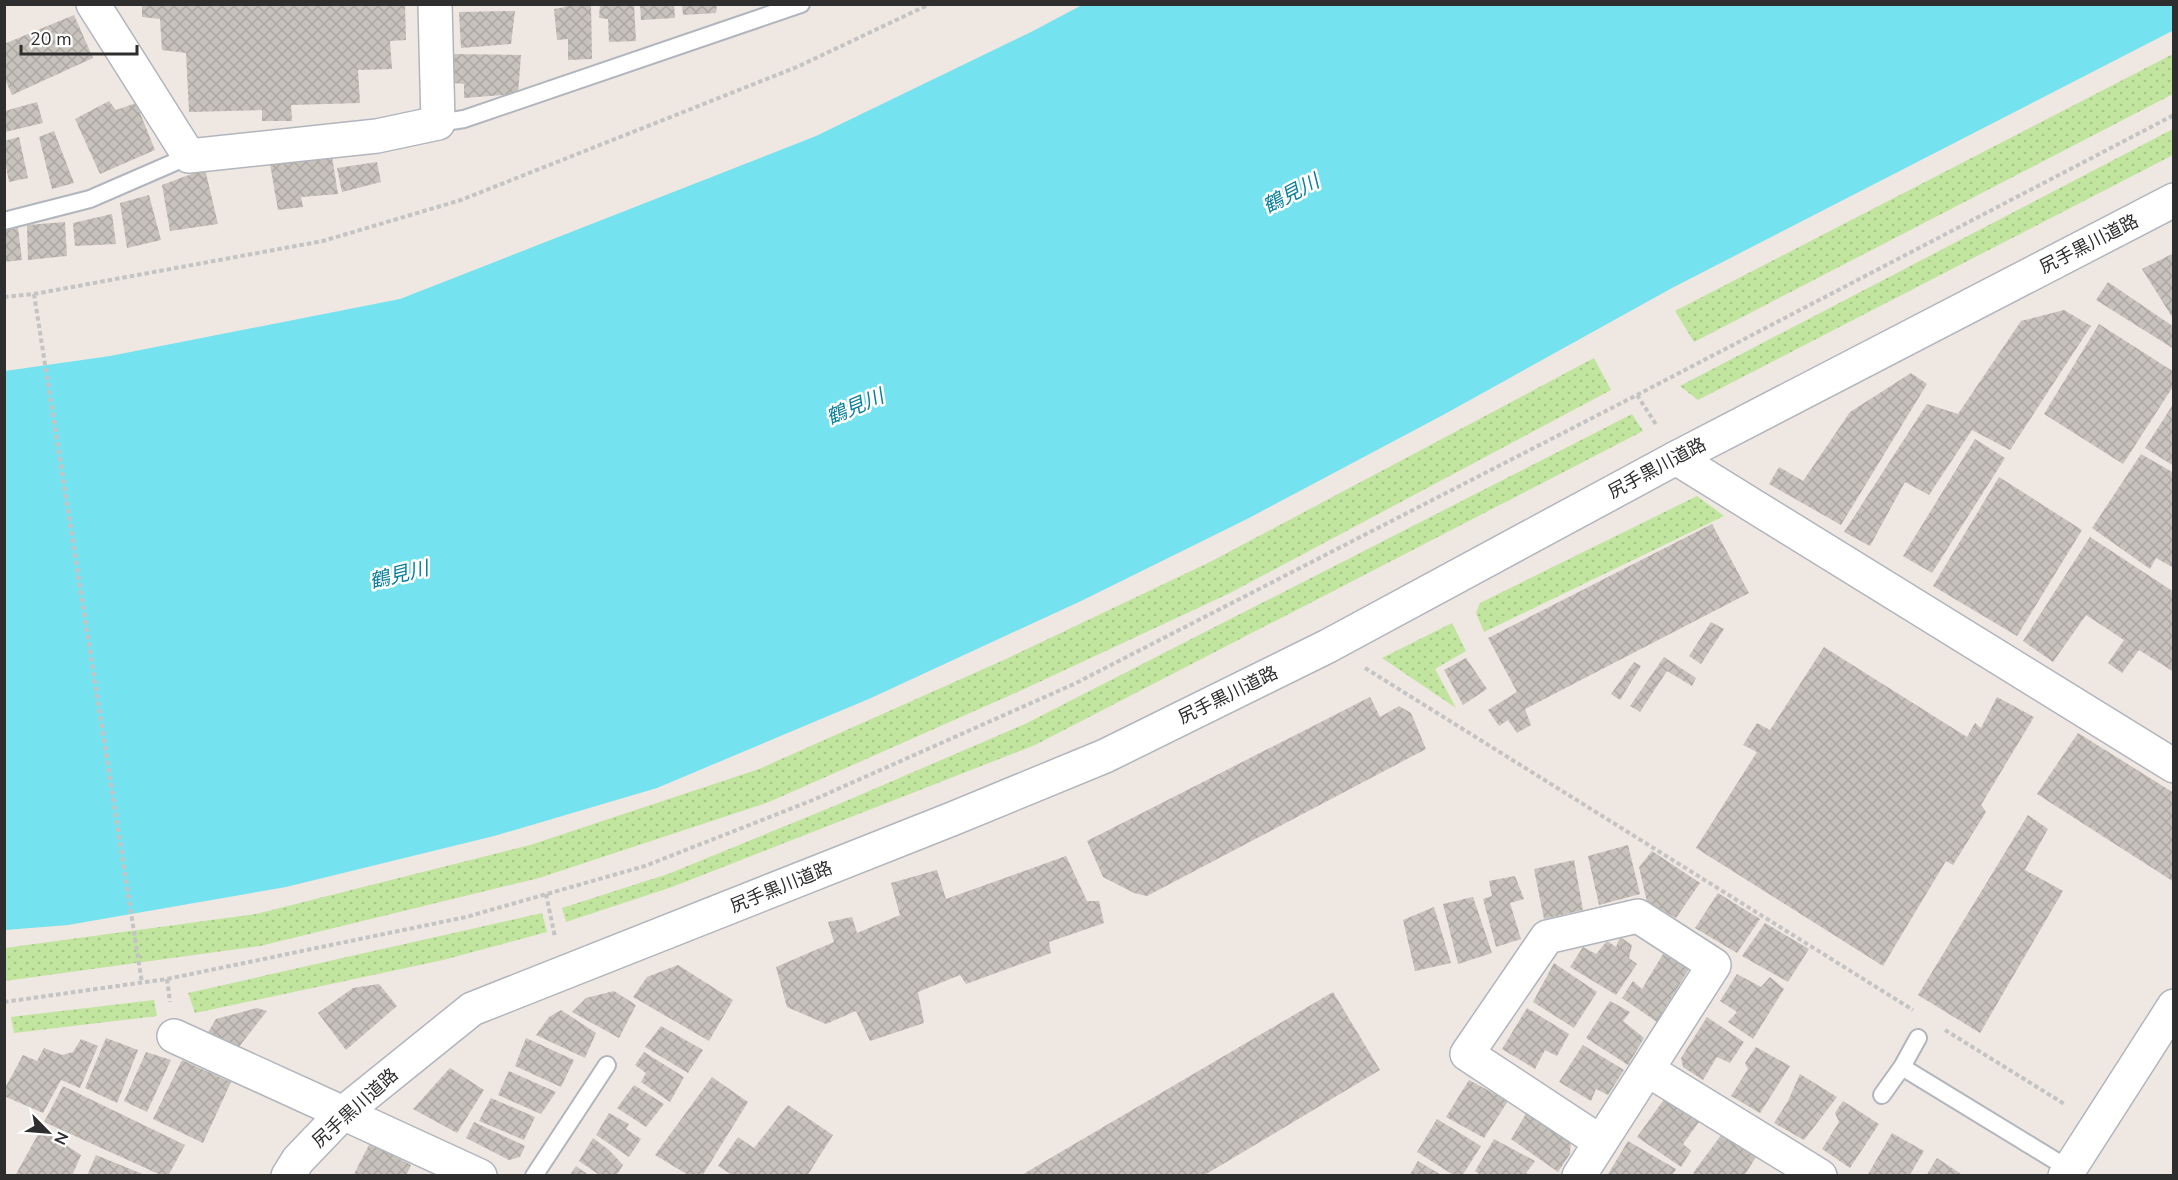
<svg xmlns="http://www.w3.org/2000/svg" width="2178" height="1180" font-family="'Nunito Sans','Noto Sans JP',sans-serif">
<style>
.grass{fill:url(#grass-dots)}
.water{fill:#75e2f0}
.building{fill:url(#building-cross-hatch)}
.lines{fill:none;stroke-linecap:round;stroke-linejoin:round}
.service-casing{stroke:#b1b5be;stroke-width:20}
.minor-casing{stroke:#b1b5be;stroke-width:36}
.tertiary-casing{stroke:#b1b5be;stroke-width:36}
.secondary-casing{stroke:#b1b5be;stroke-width:36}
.path{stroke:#c4c4c4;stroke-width:4;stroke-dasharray:4.5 3;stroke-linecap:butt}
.service{stroke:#fff;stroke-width:16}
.minor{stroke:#fff;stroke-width:33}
.tertiary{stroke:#fff;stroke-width:33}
.secondary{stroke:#fff;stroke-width:33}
.labels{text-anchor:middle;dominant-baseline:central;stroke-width:5;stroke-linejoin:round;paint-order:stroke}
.street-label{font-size:18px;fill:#2e2e2e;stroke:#fff}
.water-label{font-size:20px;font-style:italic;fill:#0d819b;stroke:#fff}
</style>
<defs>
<pattern id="grass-dots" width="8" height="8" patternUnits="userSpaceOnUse" patternTransform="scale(1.5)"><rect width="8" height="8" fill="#c1e59e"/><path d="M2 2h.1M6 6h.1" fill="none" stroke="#a6c588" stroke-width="1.8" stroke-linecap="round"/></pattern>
<pattern id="building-cross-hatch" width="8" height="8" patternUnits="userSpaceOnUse" patternTransform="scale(1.5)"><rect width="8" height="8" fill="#c8c2bc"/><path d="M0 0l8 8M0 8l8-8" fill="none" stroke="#aca7a2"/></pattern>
</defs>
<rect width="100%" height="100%" fill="#efe7e1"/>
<path class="grass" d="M2173,54V94L1694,342L1675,311Z
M2173,129V155L1698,400L1680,386Z
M1594,358L1611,390L1230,593L1022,690L769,802L539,878L260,946L5,981V948L256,914L530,845L759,769L1006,659L1212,561Z
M1632,414L1643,431L1035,745L672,887L566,922L562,908L668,874L839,804L1025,724Z
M1697,496L1724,516L1484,632L1476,613L1480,603Z
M1452,623L1466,651L1435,669L1456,708L1382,658Z
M542,913L547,932L443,960L195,1013L188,993Z
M154,1000L157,1016L14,1033L11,1017Z"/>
<path class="water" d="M1082,5L2173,4L2174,30L1672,288L1443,415L1247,519L1081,601L871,698L657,788L494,836L286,887L68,925L5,930V371L110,356L400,299L816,136L1033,31Z"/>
<path class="building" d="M142,4H405L406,40L390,41L392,69L358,70L360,103L291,105L292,121H262V110L189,112L186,53L162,50L160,19L142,17Z
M565,4H591L592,59L568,60V39L557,40L554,9L565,7Z
M600,4H634L636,41L609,42L608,19L599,18Z
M640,4H674L675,18L641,20Z
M682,4H717L716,13L683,15Z
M515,11L511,44L461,48L459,12Z
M74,15L93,58L12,95L4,77V44Z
M452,54L521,55L518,94L464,98V84L454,83Z
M109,101L116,110L136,103L155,150L100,174L75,119Z
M37,102L43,123L5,132V111Z
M54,131L74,183L52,189L39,137Z
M19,137L28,178L9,182L4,156V141Z
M332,157L338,194L301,197L303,207L278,210L270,164Z
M377,162L381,182L342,192L337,168Z
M205,169L218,224L170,231L162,185Z
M149,195L161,240L127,248L120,203Z
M112,214L116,244L75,246L73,223Z
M65,222L67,256L28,260L27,225Z
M18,228L22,260L4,262V230Z
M2174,253V320L2142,269Z
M2108,282L2174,327V349L2096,300Z
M2064,310L2091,326L2010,450L1972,430L1929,495L1905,482L1870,546L1844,532L1927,404L1958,414L2021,321Z
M2099,324L2174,372V385L2123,464L2044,414Z
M1911,373L1927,384L1841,525L1769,484L1779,467L1803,481L1850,412Z
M2174,403V466L2145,448Z
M1975,439L2005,458L1932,573L1903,556Z
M2141,454L2174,473V568L2156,558L2150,569L2092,528Z
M1999,477L2082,530L2017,636L1933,586Z
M1712,524L1749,593L1525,709L1531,725L1517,733L1508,720L1499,726L1488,710L1517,692L1488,638Z
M2090,537L2174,592V672L2139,650L2122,673L2108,663L2124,640L2086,615L2053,662L2023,641Z
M1711,622L1724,629L1701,664L1689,656Z
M1824,647L1967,737L1975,723L1981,728L1997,697L2034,717L1981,805L1986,812L1953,865L1946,861L1883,966L1696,848L1757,752L1743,745L1757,723L1770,730Z
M1664,657L1696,678L1692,686L1667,671L1640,712L1630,706Z
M1466,658L1487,689L1463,705L1444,670Z
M1634,662L1641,666L1620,700L1611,694Z
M1370,697L1380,717L1399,706L1411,713L1426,749L1147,896L1134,893L1103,877L1087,841Z
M2078,733L2174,793V882L2037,794Z
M2028,815L2048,829L2025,870L2063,891L1980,1033L1918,995Z
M1628,845L1640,894L1599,905L1588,856Z
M1652,851L1700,883L1676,918L1647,902L1639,867Z
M1066,856L1087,901H1099L1104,923L1049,942L1051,953L966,984L960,975L918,992L924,1023L870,1041L856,1011L826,1024L787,1007L776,967L834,942L828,922L852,917L857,933L900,915L891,883L937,870L946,899Z
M1574,860L1583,910L1544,919L1534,869Z
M1515,876L1524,899L1510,903L1521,939L1496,947L1483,899L1492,896L1489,881Z
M1718,893L1760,919L1737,953L1695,928Z
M1473,897L1492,953L1458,964L1443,904Z
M1434,907L1451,963L1415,971L1403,920Z
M1765,923L1809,949L1788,982L1742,956Z
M1620,937L1632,945L1629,958L1637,964L1616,995L1570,967L1583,947L1596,954L1607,941L1616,947Z
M1663,954L1689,969L1657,1022L1622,998L1633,981L1642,989Z
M1554,963L1597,992L1574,1028L1533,1002Z
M678,965L733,1000L709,1041L633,997L647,977Z
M1737,974L1761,987L1770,977L1784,989L1753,1039L1728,1022L1737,1012L1720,1001Z
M379,984L397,1006L346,1050L318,1013L353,988Z
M614,991L636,1005L619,1038L572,1012L586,998Z
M1333,992L1380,1070L1203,1176H1020Z
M1610,1001L1630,1012L1623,1021L1644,1038L1628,1065L1586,1038Z
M257,1008L267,1011L238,1048L207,1034L216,1019Z
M1527,1008L1569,1034L1557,1056L1545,1050L1535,1069L1502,1049Z
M561,1010L596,1033L585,1058L536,1035L549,1017Z
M1707,1017L1744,1042L1730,1063L1717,1057L1703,1080L1683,1067L1681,1058Z
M661,1026L703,1050L688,1073L645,1047Z
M106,1038L138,1050L117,1103L85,1088Z
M526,1038L574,1060L561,1087L515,1066Z
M81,1039L98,1046L80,1088L61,1080L43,1113L4,1096V1090L23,1055L37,1061L44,1048L62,1055L73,1052Z
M1583,1045L1624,1070L1608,1095L1596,1089L1591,1101L1559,1082Z
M1756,1047L1790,1066L1760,1113L1731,1096L1748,1069L1745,1063Z
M146,1052L171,1060L147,1112L124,1101Z
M644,1052L684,1077L670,1102L641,1082L646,1073L635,1065Z
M182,1060L231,1082L203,1143L153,1119Z
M450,1068L484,1090L457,1133L413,1109Z
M509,1071L556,1092L541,1114L498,1095Z
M1800,1074L1837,1097L1804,1140L1774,1123L1788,1101Z
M712,1077L748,1102L702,1176H690L655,1155Z
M1469,1080L1508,1101L1484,1138L1446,1117Z
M634,1085L664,1104L646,1127L617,1108Z
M63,1086L185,1145L168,1176H163L44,1122Z
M491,1098L535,1117L524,1140L479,1121Z
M1665,1098L1699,1122L1683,1144L1691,1151L1681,1167L1637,1137Z
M1843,1101L1879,1124L1850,1168L1822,1149L1839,1122L1835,1113Z
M788,1105L833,1135L807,1176H734L718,1166L738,1137L754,1148Z
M1527,1112L1571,1139L1570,1154L1558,1172L1511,1139Z
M609,1113L629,1124L626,1129L641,1139L629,1157L596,1135Z
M1437,1119L1481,1146L1462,1176H1455L1417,1152Z
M474,1122L525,1146L520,1157L509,1160L466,1138Z
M41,1129L81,1155L72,1176H15Z
M1892,1133L1924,1151L1909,1176H1867Z
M1722,1134L1756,1157L1744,1176H1698L1693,1173Z
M593,1138L609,1150L623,1165L616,1176H601L579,1161Z
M1494,1139L1535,1161L1526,1173L1531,1176H1482L1475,1171Z
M1628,1141L1676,1169L1672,1176H1607Z
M370,1143L411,1165L406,1176H353Z
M96,1155L145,1175V1176H87Z
M1937,1158L1964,1176H1926Z
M1418,1161L1443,1176H1409Z
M576,1166L590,1176H569Z"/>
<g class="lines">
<defs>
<path id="service" d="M438,123L464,119L801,4
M4,221L90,199L189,156
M1902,1067L2069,1169
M1882,1095L1902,1067L1918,1038
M534,1176L607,1065"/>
<path id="minor" d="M93,4L189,156L377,136L438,123L435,4
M1676,458L2174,766
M174,1036L343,1113
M1648,1070L1820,1176
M1579,1176L1714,965L1638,916L1547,937L1467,1054L1599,1141"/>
<path id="tertiary" d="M343,1113L480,1176
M2065,1176L2174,1006"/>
<path id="secondary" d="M288,1176L298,1160L343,1113L472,1009L952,819L1105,756L1328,646L1676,458L2174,200"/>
</defs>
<use href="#service" class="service-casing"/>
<use href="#minor" class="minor-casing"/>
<use href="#tertiary" class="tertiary-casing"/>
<use href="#secondary" class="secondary-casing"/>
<path class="path" d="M34,294L142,983
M4,297L34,294L323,241L461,200L797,67L930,4
M1637,395L1657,426
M1365,668L1913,1010
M546,894L555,937
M167,979L170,1002
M4,1002L167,979L466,917L645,866L813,800L1074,684L1637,395L2174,115
M1945,1030L2066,1105"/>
<use href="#service" class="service"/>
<use href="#minor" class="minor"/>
<use href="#tertiary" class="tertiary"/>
<use href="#secondary" class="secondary"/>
</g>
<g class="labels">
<g class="street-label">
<text transform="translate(2089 244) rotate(-27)">尻手黒川道路</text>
<text transform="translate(1657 468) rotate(-28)">尻手黒川道路</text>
<text transform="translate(1228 695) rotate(-26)">尻手黒川道路</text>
<text transform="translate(781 887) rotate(-22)">尻手黒川道路</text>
<text transform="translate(355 1108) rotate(-42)">尻手黒川道路</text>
</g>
<g class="water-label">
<text transform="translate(1291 194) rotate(-28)">鶴見川</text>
<text transform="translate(855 407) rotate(-23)">鶴見川</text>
<text transform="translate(399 575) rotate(-14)">鶴見川</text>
</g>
</g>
<rect width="2178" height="1180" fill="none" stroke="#2e2e2e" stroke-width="12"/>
<g transform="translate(48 1132) rotate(115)" stroke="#ffffff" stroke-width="4.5" paint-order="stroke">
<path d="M0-4.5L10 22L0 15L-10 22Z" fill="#2e2e2e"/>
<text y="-9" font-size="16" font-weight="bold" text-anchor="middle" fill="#2e2e2e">N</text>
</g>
<path d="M21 45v9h116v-9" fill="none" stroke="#2e2e2e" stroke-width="3"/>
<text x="30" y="45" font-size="18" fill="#2e2e2e" stroke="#ffffff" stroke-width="4.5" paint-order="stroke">20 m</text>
</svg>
